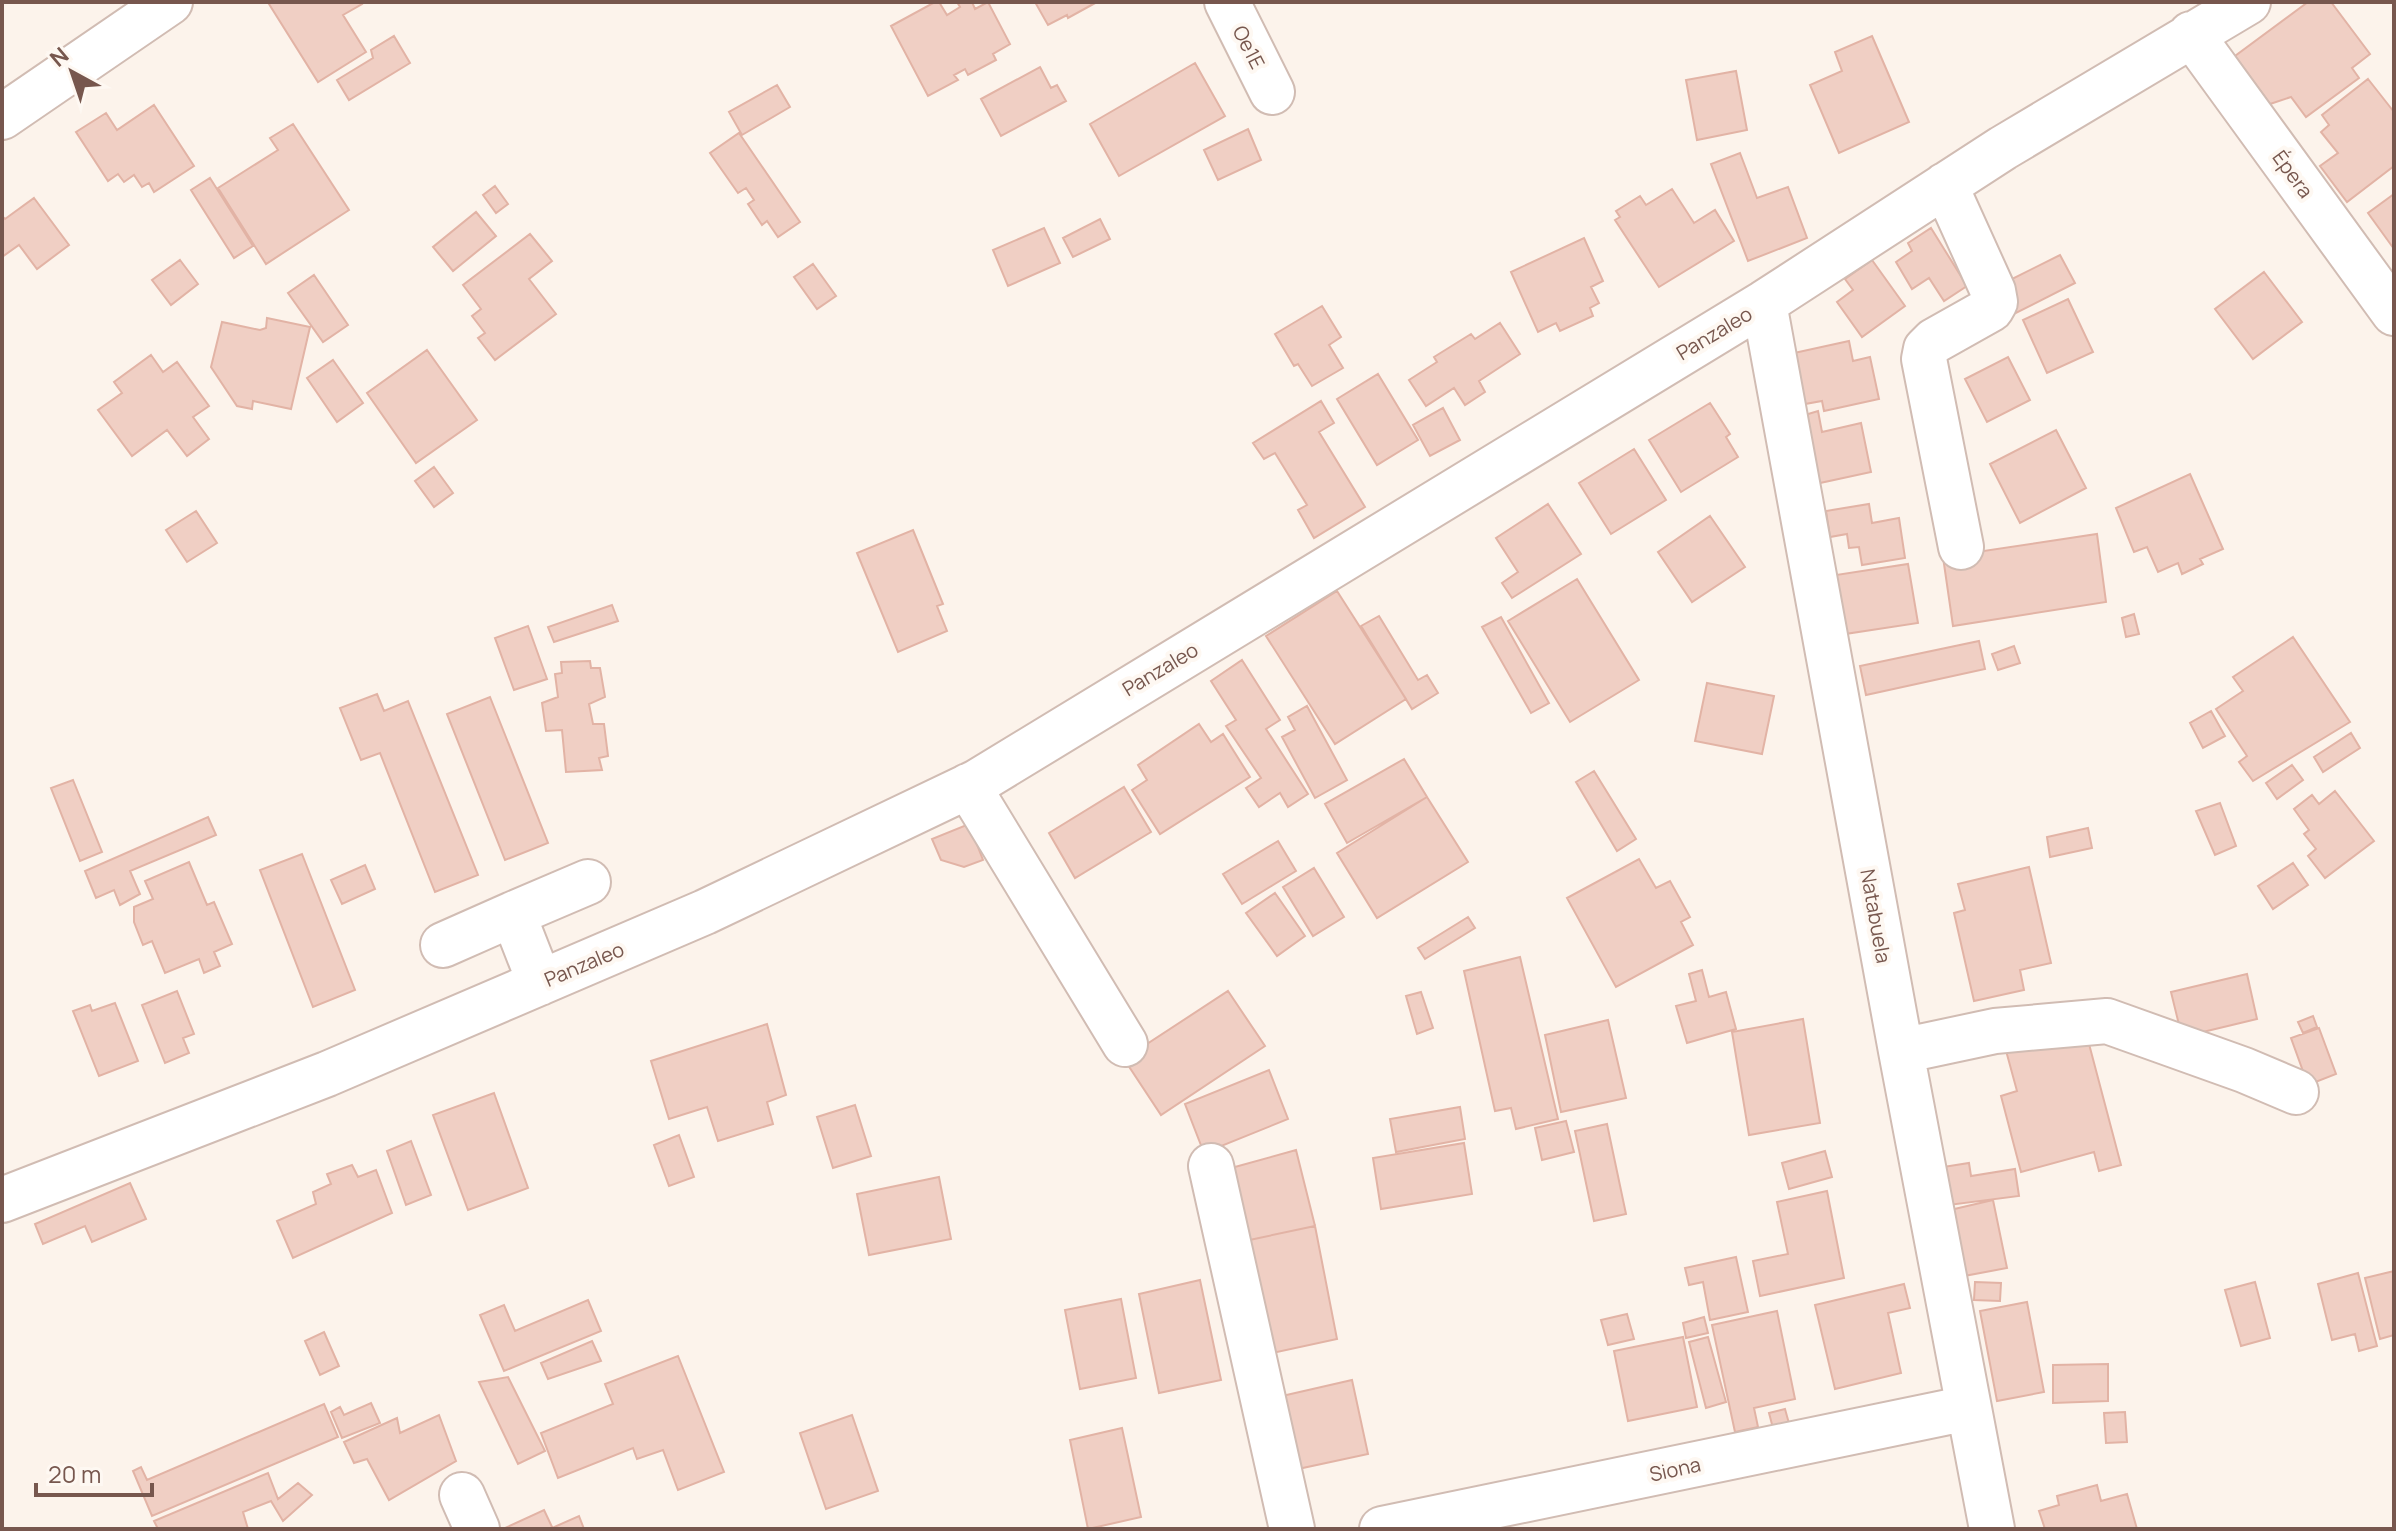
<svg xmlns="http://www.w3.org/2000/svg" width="2396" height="1531" font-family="Manrope,sans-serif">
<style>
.building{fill:#f0cfc4;stroke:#e2b3a5;stroke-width:2}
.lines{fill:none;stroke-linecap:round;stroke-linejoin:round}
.minor-casing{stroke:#d1bcb3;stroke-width:48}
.minor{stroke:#fff;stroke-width:44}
.labels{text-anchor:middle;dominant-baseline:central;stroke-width:8;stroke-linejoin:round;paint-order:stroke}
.street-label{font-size:20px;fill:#77574e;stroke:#fef8f2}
</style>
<rect width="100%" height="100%" fill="#fcf3eb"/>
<path class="building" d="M272,2H361L362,4L343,15L366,52L318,82L269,4Z
M935,2H939L947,15L960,7L957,2H972L975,9L988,2L1010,44L993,54L996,60L968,75L965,69L954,75L958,80L928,96L891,26Z
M1035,2H1097L1068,18L1067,15L1048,25Z
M2308,2H2331L2370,54L2352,68L2359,78L2306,117L2291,97L2270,104L2235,56Z
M394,36L410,63L349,100L337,80L373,58L371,50Z
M1872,36L1909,122L1839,153L1810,85L1842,71L1835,52Z
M1195,63L1225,116L1119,176L1090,124Z
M1040,67L1051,88L1057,85L1066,101L1001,136L981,99Z
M1736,71L1747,130L1697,140L1686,80Z
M2368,79L2394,112V166L2347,202L2320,166L2338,153L2321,132L2329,125L2322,115Z
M777,85L790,107L742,135L729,112Z
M154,105L194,166L154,192L149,183L142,187L134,175L124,182L118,174L108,181L76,132L106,113L117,130Z
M293,124L349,210L266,264L218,188L278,150L270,138Z
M1248,129L1261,160L1218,180L1204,150Z
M739,133L800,222L778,237L767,221L762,225L748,204L754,200L746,188L738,193L710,153Z
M1740,153L1757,198L1788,187L1807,238L1748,261L1711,164Z
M210,178L253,246L234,258L191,190Z
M495,186L508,204L496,213L483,195Z
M1672,189L1694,223L1715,210L1734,241L1659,287L1615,220L1620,217L1616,211L1640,196L1646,205Z
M2394,194V249L2368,213Z
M34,198L69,245L37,269L19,245L2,257V216L5,219Z
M476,212L496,236L453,271L433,247Z
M1100,219L1110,239L1073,257L1063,238Z
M1044,228L1060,263L1008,286L993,250Z
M1931,228L1967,286L1944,301L1929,278L1912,289L1896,262L1912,251L1908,243Z
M530,234L552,261L529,279L556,314L495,360L478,338L485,333L472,316L481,309L463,285Z
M1584,238L1603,281L1591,287L1599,303L1590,308L1593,316L1560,331L1556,323L1538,332L1511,272Z
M2060,255L2075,283L2016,313L2002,284Z
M180,260L198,284L171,305L152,280Z
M1872,260L1905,306L1862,337L1837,302L1853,290L1845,279Z
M813,264L836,296L817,309L794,277Z
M2264,272L2302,322L2253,359L2215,309Z
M314,275L348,325L323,342L288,293Z
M2068,299L2093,352L2047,373L2023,320Z
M1322,306L1341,337L1329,345L1343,368L1312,386L1298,364L1294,366L1275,334Z
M267,318L310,327L291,409L253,401L252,409L237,406L211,367L222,322L260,330L266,328Z
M1500,323L1520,354L1479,381L1485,392L1465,405L1454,388L1426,406L1409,380L1437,362L1434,357L1471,334L1475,339Z
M1849,341L1853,361L1870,357L1879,399L1824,411L1822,401L1805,404L1794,353Z
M427,350L477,420L416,463L367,393Z
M151,355L163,372L177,362L209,406L193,417L209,439L187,456L167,430L132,456L98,410L122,393L114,382Z
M2008,357L2030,400L1987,422L1965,379Z
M333,360L363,403L337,422L307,378Z
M1378,374L1418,440L1377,465L1337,399Z
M1321,401L1334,423L1319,432L1365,507L1314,538L1298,510L1307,505L1275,453L1264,459L1253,443Z
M1710,403L1730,434L1726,437L1738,457L1681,492L1649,440Z
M1443,408L1460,440L1430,456L1413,425Z
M1818,411L1822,432L1861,423L1871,472L1820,483L1805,415Z
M2056,430L2086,488L2020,523L1990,464Z
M1634,449L1666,500L1611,534L1579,483Z
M434,467L453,493L434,507L415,481Z
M2190,474L2223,549L2200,559L2203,564L2182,574L2178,563L2158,572L2147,547L2134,552L2116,508Z
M1548,504L1581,554L1512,598L1502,583L1518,572L1496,538Z
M1869,504L1872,523L1899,518L1905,558L1862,565L1859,547L1849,548L1847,534L1830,537L1826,511Z
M196,511L217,543L187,562L166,530Z
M1710,516L1745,567L1692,602L1658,552Z
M913,530L943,604L937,606L947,631L898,652L857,553Z
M2097,534L2106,602L1953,626L1943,557Z
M1908,564L1918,623L1845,634L1836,575Z
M1577,579L1639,680L1570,722L1508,621Z
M1337,591L1406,699L1335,744L1266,636Z
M612,605L618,621L554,642L548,627Z
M2134,614L2139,634L2126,637L2122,618Z
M1379,616L1418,680L1427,675L1438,693L1412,709L1361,626Z
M1501,617L1549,703L1531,713L1482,627Z
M528,626L547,679L514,690L495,638Z
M2293,637L2350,722L2253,781L2239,762L2247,756L2216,709L2243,691L2233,677Z
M1979,641L1985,669L1866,695L1860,666Z
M2014,646L2020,663L1998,670L1992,654Z
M1242,660L1280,720L1266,729L1308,794L1288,807L1280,793L1259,807L1246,788L1261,778L1226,726L1236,720L1211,681Z
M590,661L591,668H600L605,697L589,704L593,724H604L608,756L599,758L602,770L566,772L562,730L546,731L542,703L558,697L555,674L562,673L561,662Z
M1707,683L1774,696L1762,754L1695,741Z
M377,694L384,711L408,701L478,875L435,892L380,753L361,760L340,708Z
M490,697L548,843L505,860L447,714Z
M1307,706L1347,780L1315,798L1282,737L1295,730L1288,717Z
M2211,711L2225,736L2203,748L2190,723Z
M1199,724L1211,742L1223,734L1250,777L1160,834L1132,790L1147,780L1138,765Z
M2351,733L2360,748L2323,772L2314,757Z
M1404,759L1427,797L1347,843L1325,804Z
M2292,765L2303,780L2277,799L2266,783Z
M1594,771L1636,839L1617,851L1576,782Z
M73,780L102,852L80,861L51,788Z
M1124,787L1151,832L1075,878L1049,833Z
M2335,791L2374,841L2325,878L2308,856L2316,849L2304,834L2309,830L2294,809L2312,795L2319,804Z
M1427,797L1468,862L1377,918L1337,853Z
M2220,803L2236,846L2215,855L2196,811Z
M208,817L216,835L130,871L140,894L120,905L114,890L96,898L85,871Z
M969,824L983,860L964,867L941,860L932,839Z
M2088,828L2092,848L2050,857L2047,837Z
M1278,841L1296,871L1242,904L1223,874Z
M302,854L355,990L313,1007L260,870Z
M1639,859L1656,888L1670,881L1690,917L1681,922L1693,945L1616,987L1567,898Z
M189,862L207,905L214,902L232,944L214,952L220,966L204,973L199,959L165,973L152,941L143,945L134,922V907L153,899L145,881Z
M2293,863L2308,885L2273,909L2258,886Z
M365,865L375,889L342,904L331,880Z
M2029,867L2051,963L2020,970L2024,990L1974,1001L1954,913L1965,910L1958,884Z
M1314,868L1344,917L1313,936L1283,887Z
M1275,893L1305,936L1277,956L1246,913Z
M1468,917L1475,928L1425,959L1418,948Z
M1520,957L1558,1119L1516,1129L1511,1108L1495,1111L1464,971Z
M1702,970L1709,997L1726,992L1736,1029L1687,1043L1676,1006L1696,1001L1689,974Z
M2247,974L2257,1019L2182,1037L2171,992Z
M177,991L194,1034L183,1038L189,1053L165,1063L142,1005Z
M1228,991L1265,1046L1161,1115L1124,1059Z
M1421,992L1433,1028L1417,1034L1406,996Z
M115,1003L138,1061L99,1076L73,1011L90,1005L92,1011Z
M2313,1016L2317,1027L2303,1033L2298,1022Z
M1803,1019L1820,1123L1749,1135L1732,1032Z
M1608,1020L1626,1098L1561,1112L1545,1035Z
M767,1024L786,1095L767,1102L773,1124L718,1141L707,1107L669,1119L651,1061Z
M2084,1025L2121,1165L2099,1171L2094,1152L2021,1172L2001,1096L2017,1091L2005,1047Z
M2319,1028L2336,1074L2308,1085L2291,1038Z
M1269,1070L1288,1119L1204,1153L1185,1104Z
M494,1093L528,1188L468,1210L433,1115Z
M855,1105L871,1156L833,1168L817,1117Z
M1460,1107L1465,1139L1396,1152L1390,1119Z
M1566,1121L1574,1152L1542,1160L1535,1128Z
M1607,1124L1626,1214L1594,1221L1575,1131Z
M679,1135L694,1177L669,1186L654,1145Z
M411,1141L431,1195L406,1205L387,1151Z
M1464,1143L1472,1194L1381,1209L1373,1158Z
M1296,1150L1315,1226L1240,1242L1224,1170Z
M1825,1151L1832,1177L1789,1189L1782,1163Z
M1969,1163L1971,1176L2015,1169L2019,1196L1949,1205L1943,1167Z
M352,1165L358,1177L376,1170L392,1213L293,1258L277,1221L316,1204L313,1192L331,1184L327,1174Z
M939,1177L951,1239L869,1255L857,1194Z
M130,1183L146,1219L92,1242L85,1226L43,1244L35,1224Z
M1827,1191L1844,1278L1760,1296L1753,1261L1788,1254L1777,1202Z
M1993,1200L2007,1268L1964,1276L1950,1210Z
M1315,1226L1337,1339L1263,1355L1240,1242Z
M1736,1257L1748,1312L1710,1320L1703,1282L1689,1285L1685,1268Z
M2394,1271V1335L2380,1339L2365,1278Z
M2358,1273L2377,1346L2359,1351L2355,1334L2332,1340L2318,1284Z
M1200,1280L1221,1380L1159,1393L1139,1294Z
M1975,1282L2001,1283L2000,1301L1974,1300Z
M2255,1282L2270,1338L2241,1346L2225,1290Z
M1904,1284L1910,1308L1888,1313L1901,1373L1835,1389L1815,1305Z
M1121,1299L1136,1378L1080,1389L1065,1310Z
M588,1300L601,1331L504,1371L480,1315L504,1305L515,1331Z
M2027,1302L2044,1392L1997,1401L1980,1311Z
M1777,1311L1795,1399L1754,1408L1758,1427L1735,1432L1712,1325Z
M1627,1314L1634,1339L1608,1345L1601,1320Z
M1704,1317L1708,1333L1686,1338L1683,1323Z
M324,1332L339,1366L320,1375L305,1341Z
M1683,1337L1697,1407L1628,1421L1614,1351Z
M1708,1337L1726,1402L1706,1408L1689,1342Z
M592,1341L601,1361L548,1379L541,1363Z
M678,1356L724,1472L678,1490L663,1450L637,1459L633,1448L558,1478L541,1433L613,1404L605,1384Z
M2108,1364V1401L2053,1403V1365Z
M508,1377L545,1451L518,1464L479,1382Z
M1352,1380L1368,1454L1298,1469L1282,1396Z
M371,1403L380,1423L342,1438L331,1412L340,1407L344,1415Z
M324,1404L338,1437L152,1516L133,1471L141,1467L147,1480Z
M1785,1409L1790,1427L1774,1432L1769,1413Z
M2125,1412L2127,1442L2106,1443L2104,1413Z
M439,1415L456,1461L389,1500L367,1459L354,1463L344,1442L397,1418L400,1433Z
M852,1415L878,1491L826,1509L800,1433Z
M1122,1428L1141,1517L1088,1529L1070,1440Z
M268,1473L278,1499L298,1483L312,1495L283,1521L271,1501L243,1512L248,1529H158L154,1521Z
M2097,1485L2101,1501L2127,1494L2137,1529H2045L2039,1511L2059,1505L2057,1496Z
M544,1510L553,1529H503Z
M579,1516L584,1529H553L552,1528Z"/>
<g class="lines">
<defs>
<path id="minor" d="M1227,2L1272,92
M2191,34L2394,313
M2,117L170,2
M1945,185L1993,291L1995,302L1991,309L1934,341L1926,349L1924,359L1961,547
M1764,303L1901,1051L1992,1529
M968,786L1125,1044
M443,945L513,914
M540,983L513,914L588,882
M1901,1051L1995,1031L2107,1021L2244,1070L2296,1092
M1211,1166L1292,1529
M2,1200L327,1074L705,912L977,782L1764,303L2003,148L2248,2
M462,1495L477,1529
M1382,1529L1968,1408"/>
</defs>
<use href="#minor" class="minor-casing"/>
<use href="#minor" class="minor"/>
</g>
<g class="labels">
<g class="street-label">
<text transform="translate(1249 47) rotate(63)">Oe1E</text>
<text transform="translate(2293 174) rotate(54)">Épera</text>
<text transform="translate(1714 333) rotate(-31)">Panzaleo</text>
<text transform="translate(1160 669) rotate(-31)">Panzaleo</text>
<text transform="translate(1876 916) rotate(80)">Natabuela</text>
<text transform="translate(584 964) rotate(-23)">Panzaleo</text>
<text transform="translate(1675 1469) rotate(-12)">Siona</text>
</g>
</g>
<rect width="2396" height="1531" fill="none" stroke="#77574e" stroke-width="8"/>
<g transform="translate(72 72) rotate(320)" stroke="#fef8f2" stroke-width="6" paint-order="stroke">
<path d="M0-6L14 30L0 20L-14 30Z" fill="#77574e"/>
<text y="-12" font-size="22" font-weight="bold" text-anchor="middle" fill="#77574e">N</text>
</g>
<path d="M36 1483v12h116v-12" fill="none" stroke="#77574e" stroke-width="4"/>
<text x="48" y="1483" font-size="24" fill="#77574e" stroke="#fef8f2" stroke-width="6" paint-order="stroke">20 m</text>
</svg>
